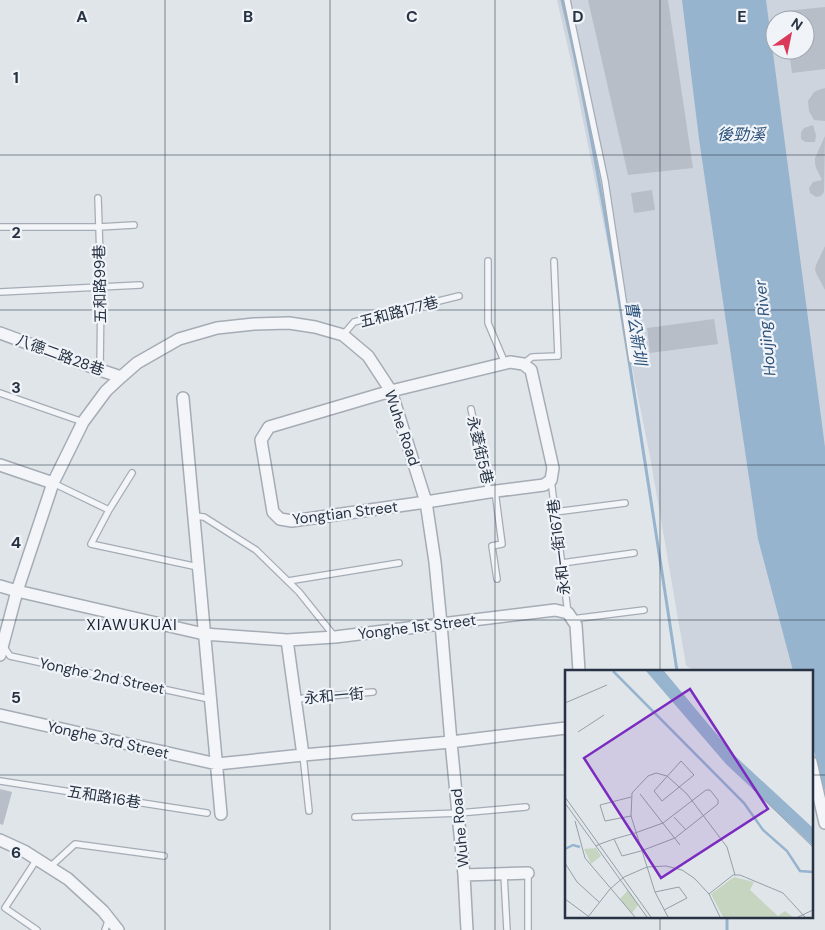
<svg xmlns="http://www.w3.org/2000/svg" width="825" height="930" font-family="'DM Sans','Noto Sans TC',sans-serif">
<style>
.built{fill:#ced4dd;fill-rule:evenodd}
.water{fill:#97b4ce}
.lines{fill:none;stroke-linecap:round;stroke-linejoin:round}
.stream{stroke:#97b4ce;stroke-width:3}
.building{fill:#b7bec8}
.service-casing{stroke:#a5acb5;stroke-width:8}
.minor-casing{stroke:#a5acb5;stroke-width:14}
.service{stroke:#f3f5f8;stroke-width:5.5}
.minor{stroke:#f3f5f8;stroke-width:11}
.grid{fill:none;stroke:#273343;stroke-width:1;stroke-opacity:0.55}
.labels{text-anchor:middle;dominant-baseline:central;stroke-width:4.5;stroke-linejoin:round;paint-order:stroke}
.street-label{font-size:15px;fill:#273343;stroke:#f0f3f8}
.water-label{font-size:16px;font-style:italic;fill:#2d537b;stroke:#f0f3f8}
.neighbourhood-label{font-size:16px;letter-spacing:1px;fill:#192334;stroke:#f0f3f8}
.inset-river{fill:none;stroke:#97b4ce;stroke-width:2.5}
.inset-road{fill:none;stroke:#969ea7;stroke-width:1}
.view{fill:#7b2cbf;fill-opacity:0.15;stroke:#7b2cbf;stroke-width:2.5}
.inset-edge{fill:none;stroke:#273343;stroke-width:2.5}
.grid-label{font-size:16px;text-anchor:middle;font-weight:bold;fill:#273343;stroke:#f0f3f8;stroke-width:4.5;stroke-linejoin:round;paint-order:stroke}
</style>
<rect width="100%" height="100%" fill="#e0e5ea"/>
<path class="built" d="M557,0H825V743L811,746V671H693L686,665L651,462L573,70ZM775,20H805V50H775Z"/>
<path class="water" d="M682,0H766L825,447V792L811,740V671H793L758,539L699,139Z"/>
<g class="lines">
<path class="stream" d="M562,0C584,91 600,183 615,275C637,407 657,539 677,671
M727,930V916"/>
</g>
<path class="building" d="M588,0H668L693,168L628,175Z
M825,7V69L792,73L789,50H805V20H786L785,11Z
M825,88V121L814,120L809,111L808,101L814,92L818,90Z
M813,125L816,135L815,142H805L801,139V132L804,128Z
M825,136L824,192L821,196L816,197L810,193L809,188L813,182L822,180L816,168L815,163V158Z
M652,190L655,210L634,213L631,193Z
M825,246V290L817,275L815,270L816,265Z
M714,319L718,344L650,353L647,328Z
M0,789L12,792L3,825L0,824Z"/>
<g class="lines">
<defs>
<path id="service" d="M567,0L605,181L632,360
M98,198L101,287L100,370
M0,227H99L134,225
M488,261V323L505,363
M0,292L140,285
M343,335L354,322L459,296
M523,364L532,357L558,356L554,261
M0,393L83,422
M471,409L489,492
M132,473L109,510L91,544L198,567
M551,480L568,613
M53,483L109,510
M495,491L502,544L492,546L497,579
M555,512L625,503
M194,516L204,517L256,550L299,592L335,637
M562,563L634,553
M288,581L399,563
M572,619L644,610
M4,647L10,656L209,699
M296,699L373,692
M303,755L309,811
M0,781L207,813
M355,817L459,813L526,807
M37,859L5,908L37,930
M50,867L75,844L164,856
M504,875L507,930
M105,930L109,918
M528,930V873"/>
<path id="minor" d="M0,333L100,370L121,377
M510,362L523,364L531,370L553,468L551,480L544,485L489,492L426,502L292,521L280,519L273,512L261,440L269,427L391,391Z
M183,398L221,814
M0,465L53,483
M0,586L17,591L204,634L287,640L335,637L555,610L568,613L576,625L579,671
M287,640L303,755
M0,655L17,591L53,483L83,422L106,391L121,377L137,363L179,339L217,328L254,324L289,323L315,327L343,335L368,356L391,391L426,502L435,562L441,624L451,742L464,875L467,930
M0,715L217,764L303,755L451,742L566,728
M811,762L825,823
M0,840L24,851L68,879L103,911L118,930
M464,875L528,873"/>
</defs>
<use href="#service" class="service-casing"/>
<use href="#minor" class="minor-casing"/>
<use href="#service" class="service"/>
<use href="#minor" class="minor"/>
</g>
<path class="grid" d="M165,0V930M330,0V930M495,0V930M660,0V671M0,155H825M0,310H825M0,465H825M0,620H825M0,775H566M811,775H825M660,916V930"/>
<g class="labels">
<g class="street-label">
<text transform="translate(100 284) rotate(-91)">五和路99巷</text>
<text transform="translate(399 312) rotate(-15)">五和路177巷</text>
<text transform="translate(60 355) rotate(20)">八德二路28巷</text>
<text transform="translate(402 428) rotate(71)">Wuhe Road</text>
<text transform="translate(480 450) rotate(77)">永菱街5巷</text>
<text transform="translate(345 513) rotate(-7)">Yongtian Street</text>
<text transform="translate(559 547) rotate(-97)">永和一街167巷</text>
<text transform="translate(417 627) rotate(-7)">Yonghe 1st Street</text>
<text transform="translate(102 676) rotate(12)">Yonghe 2nd Street</text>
<text transform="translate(334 696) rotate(-5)">永和一街</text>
<text transform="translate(108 740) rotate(13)">Yonghe 3rd Street</text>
<text transform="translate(104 797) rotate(9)">五和路16巷</text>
<text transform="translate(460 828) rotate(-95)">Wuhe Road</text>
</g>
<g class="water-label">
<text x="741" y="134">後勁溪</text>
<text transform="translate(765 328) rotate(-96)">Houjing River</text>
<text transform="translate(636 333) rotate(81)">曹公新圳</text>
</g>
<g class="neighbourhood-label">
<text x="132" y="624">XIAWUKUAI</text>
</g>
</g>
<g transform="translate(565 670)">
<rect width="248" height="248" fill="#e0e5ea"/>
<path d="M31,178L36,186L26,194L19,179ZM169,207L189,212L185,220L213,246L220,241L228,247H158L146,224ZM63,220L73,235L67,243L55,229Z" fill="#c6d5c0"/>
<path d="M81,1H99L169,85L247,157V175L161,94Z" fill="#97b4ce"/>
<path class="inset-river" d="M48,1L179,133L198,160L222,181L235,201L248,202M0,179L8,175L15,177"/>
<path class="inset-road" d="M0,33L42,15M13,62L39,45M116,91L129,105L97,131L89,121ZM187,118L248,177M75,124L115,175M0,127L86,247M66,127L35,135L40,151L66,146M0,133L82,247M109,147L121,160M10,151L20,188L70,247M31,176L35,174L49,169L70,163L98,153L141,120H145L153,130V134L110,168L76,181L57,186L49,169M0,193L12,212L34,232M90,222L114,217L122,228L99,240M144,224L168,205H175L218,223L240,247M0,229L23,246M23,247L45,219L59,207L82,197L101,196L117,200L129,208L144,224L155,247M103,247L90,222L66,146L67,123L83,106L91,103L102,106L122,124L162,177L170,205M233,247L248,240"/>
<path class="view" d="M125,19L203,139L96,208L19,88Z"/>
<rect width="248" height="248" class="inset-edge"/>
</g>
<g class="grid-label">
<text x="82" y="22">A</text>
<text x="248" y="22">B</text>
<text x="412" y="22">C</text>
<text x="578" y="22">D</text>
<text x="742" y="22">E</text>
<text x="16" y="83">1</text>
<text x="16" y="238">2</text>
<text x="16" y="393">3</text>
<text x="16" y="548">4</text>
<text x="16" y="703">5</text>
<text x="16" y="858">6</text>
</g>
<g transform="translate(790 35) rotate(33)"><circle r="24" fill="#f0f3f8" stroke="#a0a6b0"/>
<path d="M0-4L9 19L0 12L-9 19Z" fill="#db3959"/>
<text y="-8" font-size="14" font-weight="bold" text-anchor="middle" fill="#273343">N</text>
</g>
</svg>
